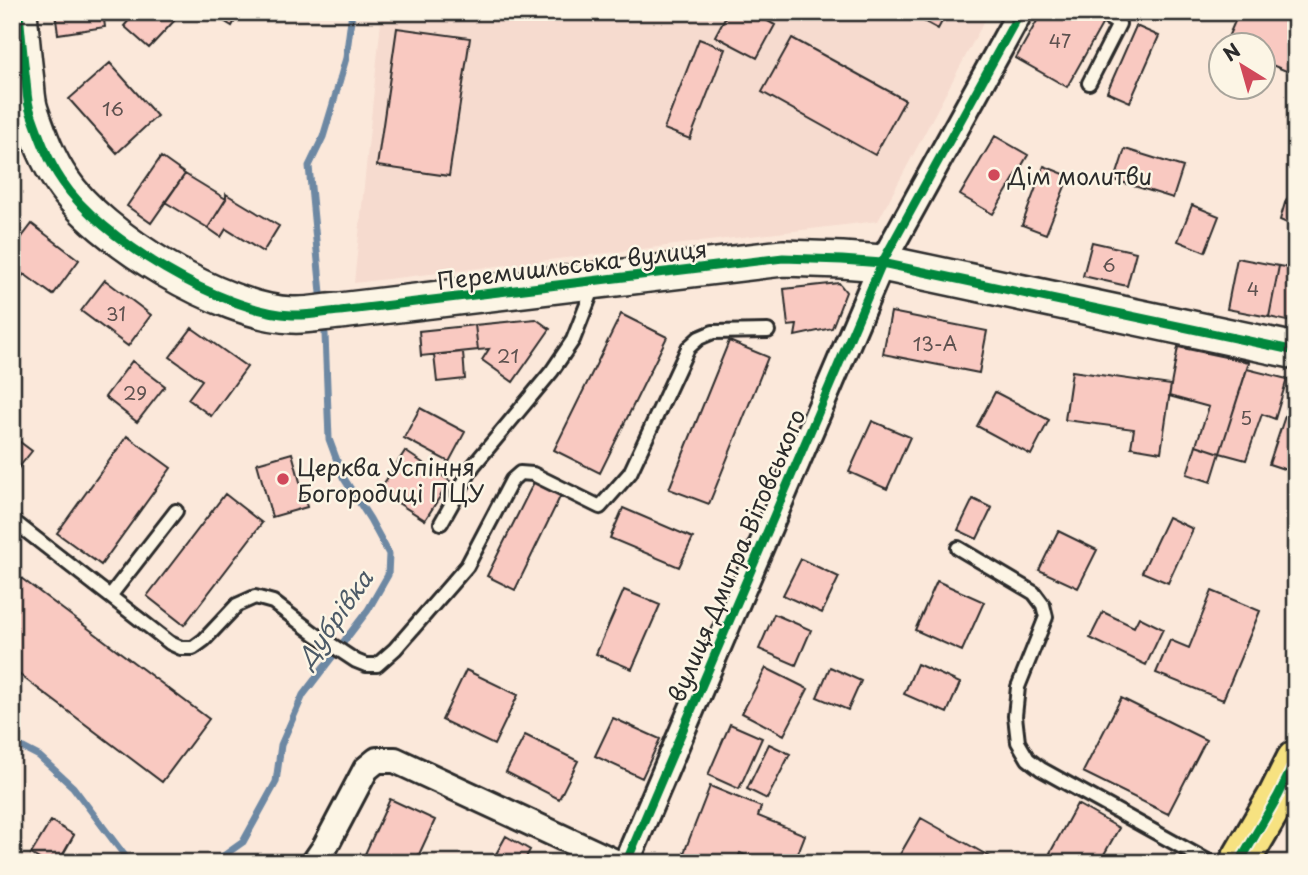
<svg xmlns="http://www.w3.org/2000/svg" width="1308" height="875" font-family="'Playpen Sans',sans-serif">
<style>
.built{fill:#f6dbcf}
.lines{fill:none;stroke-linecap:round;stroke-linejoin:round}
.stream{stroke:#6d88a3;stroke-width:7}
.building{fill:#f9c9c1;stroke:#2b2b2b;stroke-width:2}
.service-casing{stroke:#2b2b2b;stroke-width:18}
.minor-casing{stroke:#2b2b2b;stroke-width:30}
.secondary-casing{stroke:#2b2b2b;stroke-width:40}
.primary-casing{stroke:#2b2b2b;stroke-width:44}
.service{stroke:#fcf5e5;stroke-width:12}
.minor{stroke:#fcf5e5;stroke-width:24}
.secondary{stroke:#fcf5e5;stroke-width:35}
.primary{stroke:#f7e281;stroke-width:38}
.cycleway-casing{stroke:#fcf5e5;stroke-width:13}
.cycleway{stroke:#00873e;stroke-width:9}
.poi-dot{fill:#d1495b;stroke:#fcf5e5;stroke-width:2.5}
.labels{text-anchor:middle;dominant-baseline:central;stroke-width:5;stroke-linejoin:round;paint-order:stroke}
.number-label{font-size:19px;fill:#5e5250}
.poi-label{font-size:23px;fill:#2b2b2b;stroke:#fcf5e5;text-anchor:start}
.street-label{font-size:23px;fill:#2b2b2b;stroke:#fcf5e5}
.water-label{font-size:24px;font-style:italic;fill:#4c5a67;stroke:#fcf5e5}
</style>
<rect width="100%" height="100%" fill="#fbe8da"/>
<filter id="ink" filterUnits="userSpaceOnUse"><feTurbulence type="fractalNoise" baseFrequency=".0143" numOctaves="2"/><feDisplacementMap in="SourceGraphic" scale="14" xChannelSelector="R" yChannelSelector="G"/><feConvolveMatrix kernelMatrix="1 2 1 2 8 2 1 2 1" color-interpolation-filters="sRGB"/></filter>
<g filter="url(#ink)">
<path class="built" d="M382,12H989L878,221L354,283Z"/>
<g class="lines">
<path class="stream" d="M321,293L309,166L323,137L333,104L346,58L352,12
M12,742L39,756L73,787L128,860L132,863
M208,863L219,859L243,842L276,782L281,745L303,695L368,610L388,575L389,554L370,519L343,477L329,439L325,334"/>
</g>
<path class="building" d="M55,12H103L105,27L58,34Z
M136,12H167L175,20L149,48L124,26Z
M209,12H240L232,26Z
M728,12H751L775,25L757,58L715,36Z
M907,12H947L938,29Z
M1042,12H1088L1104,21L1067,87L1016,58Z
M1239,12H1296V75L1262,61V46L1225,44Z
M1136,26L1159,36L1130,102L1107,92Z
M397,28L470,38L449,176L377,166Z
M792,38L905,100L875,155L762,92Z
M699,39L725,49L690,139L664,129Z
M110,63L157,116L117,153L69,99Z
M995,136L1028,155L993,214L960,195Z
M1125,149L1183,167L1173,198L1115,180Z
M161,157L185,174L151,223L127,206Z
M1044,166L1069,176L1046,234L1022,225Z
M185,174L226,199L208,228L165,202Z
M1295,184H1296V208L1285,203Z
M226,194L279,226L263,252L226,229L221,237L208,228L226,199Z
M1285,203L1296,208V227L1280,220Z
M1192,205L1219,216L1205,252L1178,241Z
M32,224L79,260L53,295L24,274L12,289V250Z
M1092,242L1136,252L1127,286L1083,276Z
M1237,258L1279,266L1269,317L1227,309Z
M1279,266L1296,269V323L1269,317Z
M105,280L151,315L128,346L81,311Z
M839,283L846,292L832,328L795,336L797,325L788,326L784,289Z
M891,312L987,331L979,373L883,354Z
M621,314L667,337L600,473L554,450Z
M536,319L550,329L513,382L482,360L489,349L478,350L475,325Z
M475,325L478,350L421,356L419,331Z
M192,328L247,367L211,416L188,399L202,380L170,357Z
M729,341L768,357L709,504L669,489Z
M1178,347L1249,362L1220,453L1196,445L1209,407L1169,396Z
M463,352L465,379L437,382L434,355Z
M132,361L165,386L137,422L105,397Z
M1247,369L1287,379L1275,419L1262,414L1246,460L1220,453Z
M1072,371L1171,385L1161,452L1131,447L1134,429L1065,420Z
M1296,383V473L1269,464Z
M995,392L1049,420L1031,455L977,426Z
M420,408L465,432L449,462L404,438Z
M872,421L910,437L887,489L849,472Z
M12,436L32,451L12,476Z
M127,436L171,468L101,565L57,533Z
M1196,445L1220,453L1211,482L1187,474Z
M405,451L450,481L425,520L379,491Z
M292,453L307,507L272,517L257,463Z
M534,482L561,495L515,590L487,576Z
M225,494L262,523L184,625L147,596Z
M973,499L992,508L977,539L958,530Z
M623,508L693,538L679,567L610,538Z
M1168,517L1193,529L1168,583L1142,572Z
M1058,531L1097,550L1078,588L1039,570Z
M801,559L839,577L822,613L783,595Z
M21,578L209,719L162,782L12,669V589Z
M937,581L984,602L962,651L915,630Z
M624,590L660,605L632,669L596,654Z
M1212,591L1260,611L1223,700L1156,673L1170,640L1189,648Z
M1103,612L1134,627L1139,617L1163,629L1146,665L1090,638Z
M774,614L811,630L796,665L759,649Z
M917,664L960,683L947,713L904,694Z
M830,667L861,681L848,710L817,697Z
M766,668L808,689L784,735L742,713Z
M466,670L518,695L494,745L442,720Z
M1121,698L1206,740L1168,814L1083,772Z
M613,718L660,739L642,778L595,756Z
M730,724L762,738L739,789L708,775Z
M525,735L578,761L559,799L506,772Z
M769,744L790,754L767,799L747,789Z
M710,786L761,807L758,816L805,835L794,863H764L740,853L736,863H709L684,853Z
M390,799L435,820L415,863H385L365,854Z
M1077,804L1119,828L1099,863H1067L1050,853Z
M921,818L1001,863H906L898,858Z
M51,821L74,835L58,863H46L31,854Z
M506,836L530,850L523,863H491Z"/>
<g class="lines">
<defs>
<path id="service" d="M1089,83L1119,24L1098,12
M12,520L170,643L181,648H193L204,640L237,605L255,597L273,602L315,634L356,661L366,665H377L395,649L467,566L512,480L520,473L533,474L600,507L630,473L688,348L699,338L713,332L768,331
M441,523L473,466L552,371L573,340L595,284
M958,548L1034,593L1043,605L1046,617L1018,687L1015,716L1018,742L1028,759L1041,769L1211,863
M110,596L176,511"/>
<path id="minor" d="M314,863L325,847L366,769L377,760H395L617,863
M626,863L882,263L1020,12"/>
<path id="secondary" d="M19,12C21,35 23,58 26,81C27,92 27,103 31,113C39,136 48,161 62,181C100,239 222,312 292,315C308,316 324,312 340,311L783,258L842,260L882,263L1296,351"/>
<path id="primary" d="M1239,863L1278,796L1296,760"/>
</defs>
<use href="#service" class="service-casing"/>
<use href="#minor" class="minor-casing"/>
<use href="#secondary" class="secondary-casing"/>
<use href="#primary" class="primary-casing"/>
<use href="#service" class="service"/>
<use href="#minor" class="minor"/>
<use href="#secondary" class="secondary"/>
<use href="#primary" class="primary"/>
<defs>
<path id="cycleway" d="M19,12C21,35 23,58 26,81C27,92 27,103 31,113C39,136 48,161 62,181C100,239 222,312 292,315C308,316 324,312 340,311L783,258L842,260L882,263L1296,351
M626,863L882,263L1020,12
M1239,863L1278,796L1296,760"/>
</defs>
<use href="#cycleway" class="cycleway-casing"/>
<use href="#cycleway" class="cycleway"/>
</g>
</g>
<g class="poi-dot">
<circle cx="994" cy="175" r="7"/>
<circle cx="283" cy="479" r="7"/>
</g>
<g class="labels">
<g class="number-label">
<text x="1060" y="40">47</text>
<text x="113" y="108">16</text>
<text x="1109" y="264">6</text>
<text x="1253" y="288">4</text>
<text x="116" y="313">31</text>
<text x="935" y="343">13-А</text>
<text x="508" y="355">21</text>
<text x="135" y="392">29</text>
<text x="1246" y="417">5</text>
</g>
<g class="poi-label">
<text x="1008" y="175">Дім молитви</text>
<text x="297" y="466">Церква Успіння<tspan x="297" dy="26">Богородиці ПЦУ</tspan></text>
</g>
<g class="street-label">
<text transform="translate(572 264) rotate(-7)">Перемишльська вулиця</text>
<text transform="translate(736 555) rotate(-67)">вулиця Дмитра Вітовського</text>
</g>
<g class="water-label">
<text transform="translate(334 618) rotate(-55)">Дубрівка</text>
</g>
</g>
<rect width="1308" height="875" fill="none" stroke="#fcf5e5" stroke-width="42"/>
<rect x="21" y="21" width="1266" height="833" fill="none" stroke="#2b2b2b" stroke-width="2.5" filter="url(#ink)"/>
<g transform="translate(1242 66) rotate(323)"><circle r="33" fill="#fcf5e5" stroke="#a8a49b" stroke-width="2"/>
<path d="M0-5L12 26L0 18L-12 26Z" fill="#d1495b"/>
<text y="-10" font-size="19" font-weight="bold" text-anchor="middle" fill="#2b2b2b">N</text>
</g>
</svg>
